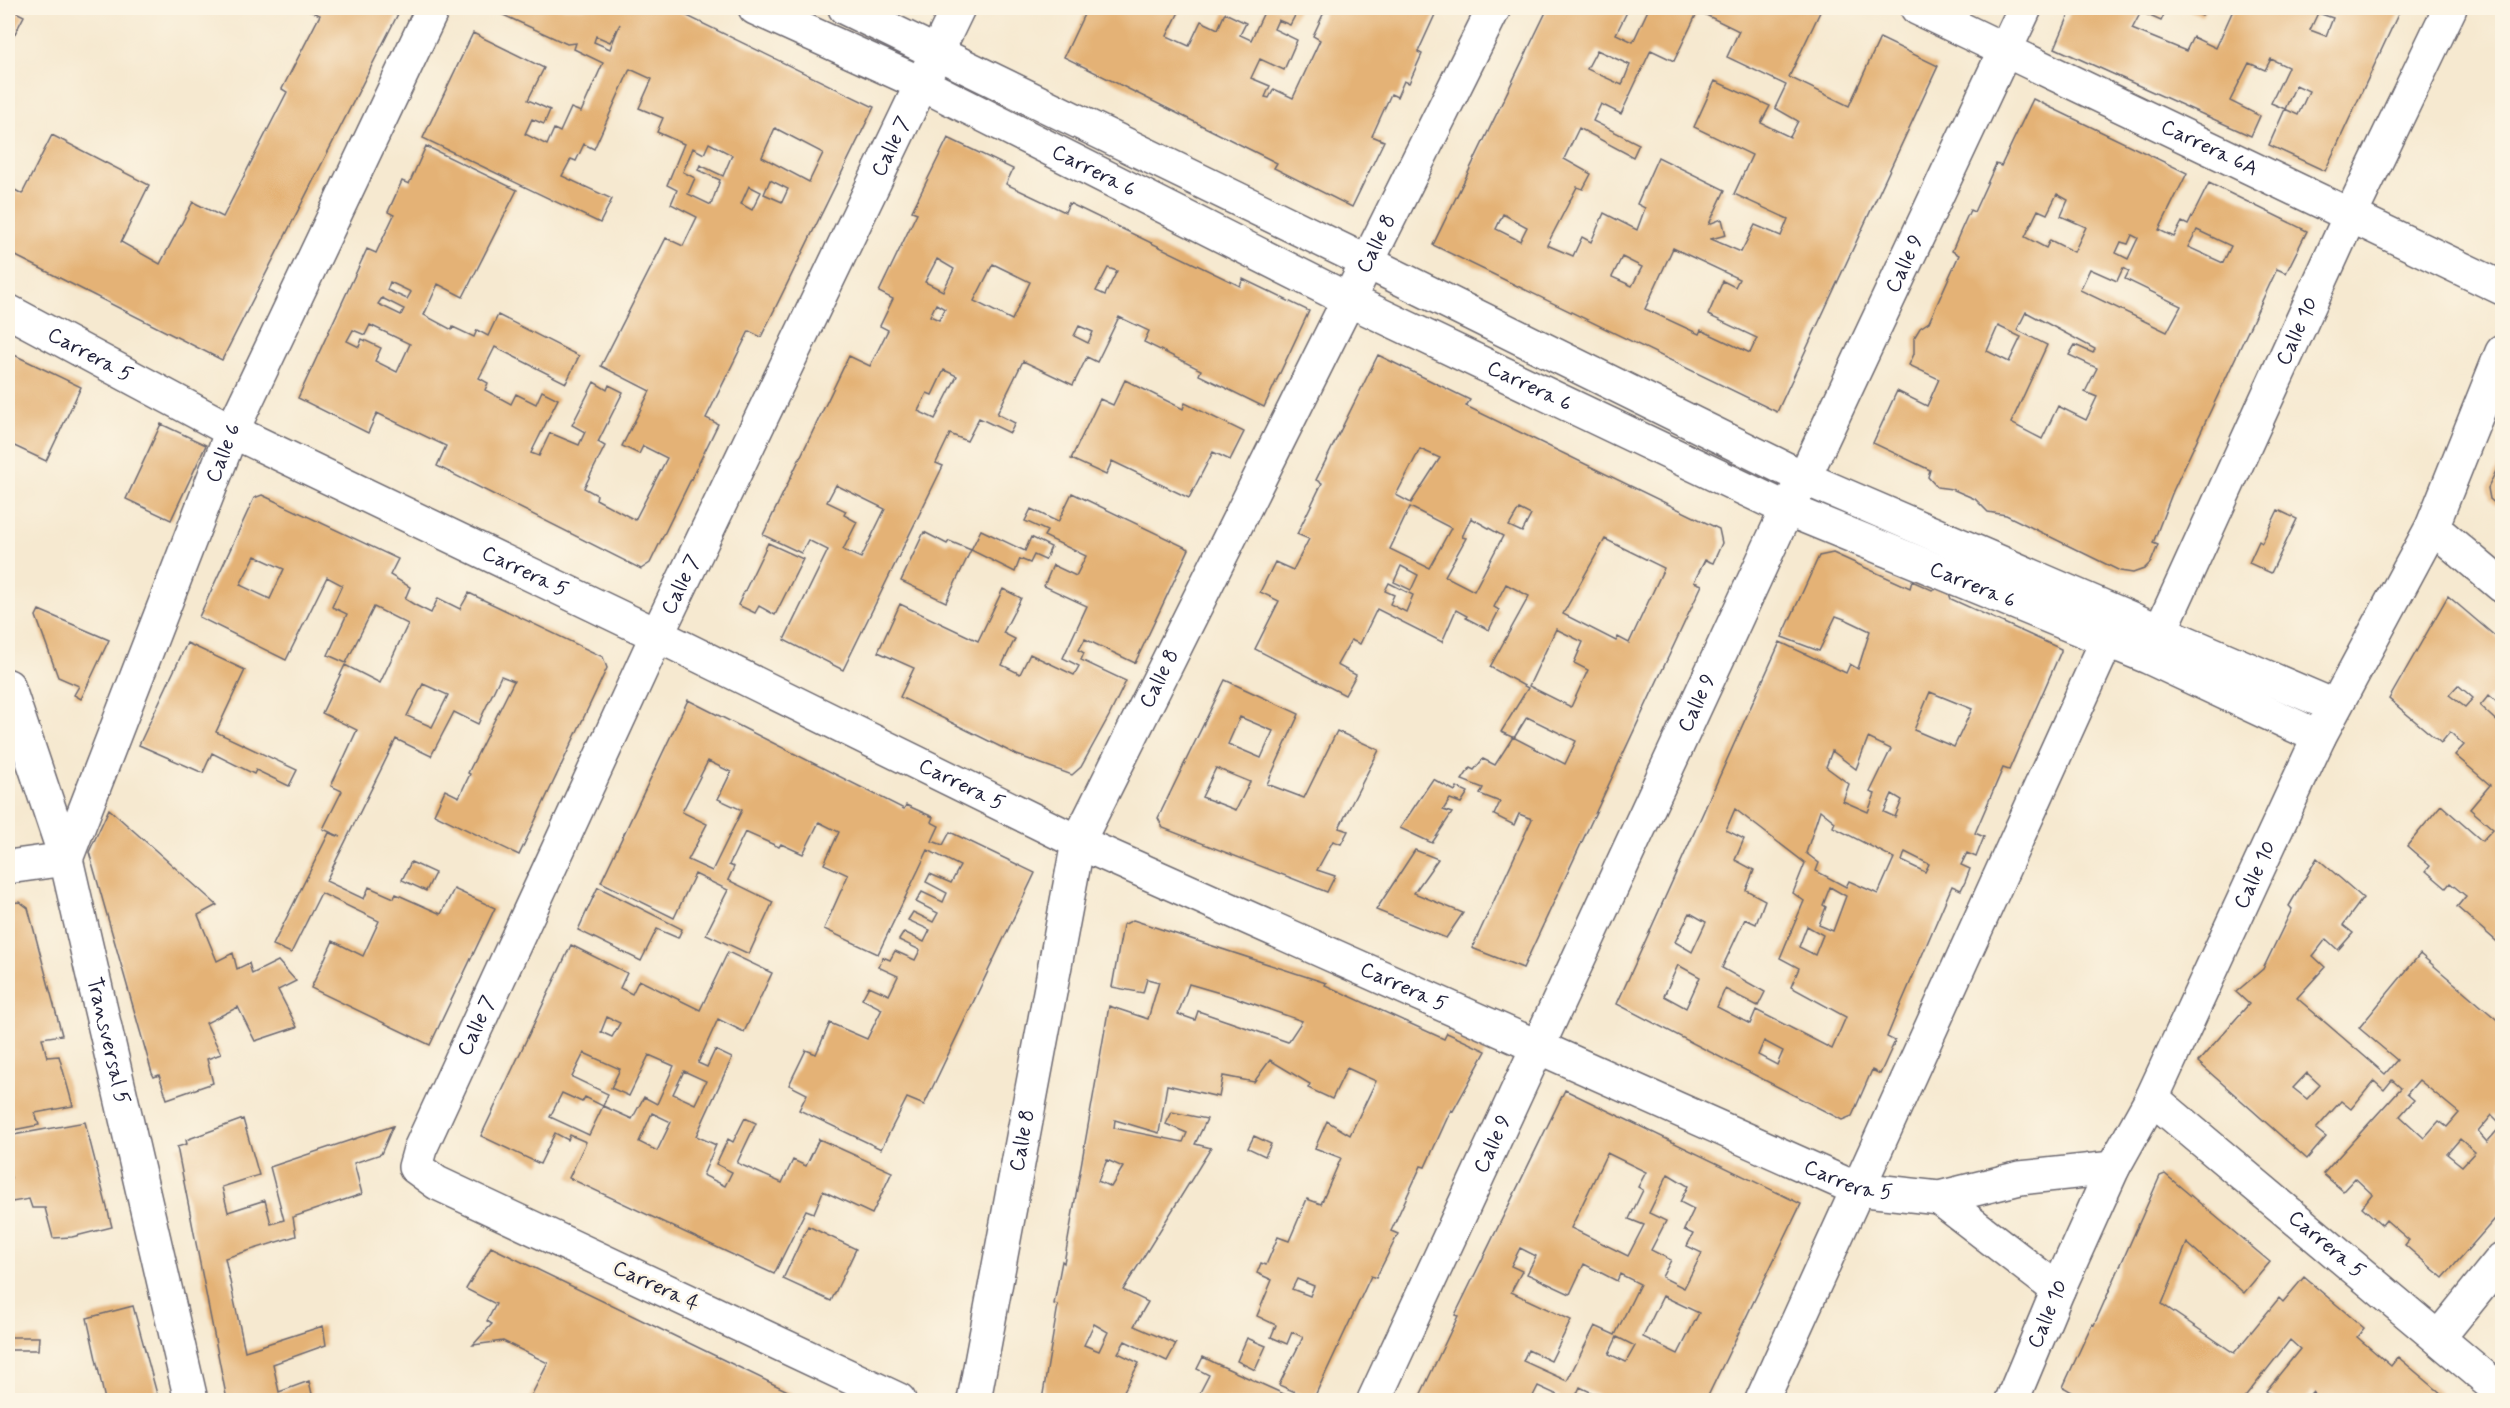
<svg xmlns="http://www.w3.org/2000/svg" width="2510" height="1408" font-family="Mynerve,sans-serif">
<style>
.building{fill:#e4b276;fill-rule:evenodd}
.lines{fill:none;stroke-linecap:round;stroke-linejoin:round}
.street-casing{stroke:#6c686f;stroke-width:36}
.secondary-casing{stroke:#6c686f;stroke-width:36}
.street{stroke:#fff;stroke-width:33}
.secondary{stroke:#fff;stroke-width:33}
.labels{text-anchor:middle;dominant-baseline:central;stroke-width:5;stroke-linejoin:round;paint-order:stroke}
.street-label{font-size:21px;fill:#22223b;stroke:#fcf5e5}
</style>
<rect width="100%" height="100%" fill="#fcf5e5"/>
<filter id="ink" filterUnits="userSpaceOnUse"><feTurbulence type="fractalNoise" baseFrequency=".0167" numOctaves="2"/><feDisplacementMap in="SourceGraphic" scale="12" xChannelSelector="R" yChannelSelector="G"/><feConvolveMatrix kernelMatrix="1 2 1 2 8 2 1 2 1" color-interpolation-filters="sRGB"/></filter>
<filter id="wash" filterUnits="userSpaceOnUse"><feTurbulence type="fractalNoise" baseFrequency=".008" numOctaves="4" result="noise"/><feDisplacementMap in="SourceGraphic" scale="24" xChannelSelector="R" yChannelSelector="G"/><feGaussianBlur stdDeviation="1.35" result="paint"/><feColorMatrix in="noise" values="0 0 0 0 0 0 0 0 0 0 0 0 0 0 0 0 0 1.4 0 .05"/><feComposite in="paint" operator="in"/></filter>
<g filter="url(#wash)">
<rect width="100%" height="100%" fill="#f6e9d0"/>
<g id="blocks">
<path class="building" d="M8,8L24,16L8,47Z
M304,8H401L222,360L8,252V186L22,194L52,135L149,185L121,242L160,264L193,202L223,217L287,92L282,89L320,15Z
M488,8H671L874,107L761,337L749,331L706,418L718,424L650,563L641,569L437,466L446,446L377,413L368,433L298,398L367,249L376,253L394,215L388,212L402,181L409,184L426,146L517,190L463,297L438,284L424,315L452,330L453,327L474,337L477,330L488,336L498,315L579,356L566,383L495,347L488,361L479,378L488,383L485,390L511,404L516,394L536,404L542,391L558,399L531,453L539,456L550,433L579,445L585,432L572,425L594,382L607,390L609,385L623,392L598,442L605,446L584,488L597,495L596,499L635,520L667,458L643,446L639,454L622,446L650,391L601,366L666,238L683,246L697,217L671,204L677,190L667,185L684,144L657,132L663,118L639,108L652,79L630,69L594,149L584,144L576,161L571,159L562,176L612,199L600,223L423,138L473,33L544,68L528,100L550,110L544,124L532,119L525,134L547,145L554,129L560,132L571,108L581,112L603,63L574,49L576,43L567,44ZM620,24L610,49L594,42L596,36L610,42ZM775,128L823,153L809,182L762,157ZM709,143L732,155L723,176L700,165L698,170L720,180L711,205L688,194L695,178L683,172L693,148L704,154ZM770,180L788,189L782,202L764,194ZM749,186L761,192L752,210L741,204ZM390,282L411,292L407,299L387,290ZM382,298L404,309L401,315L378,304ZM370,325L410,344L397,372L375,361L381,348L362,339L359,347L347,341L353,330L365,335Z
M1087,8H1181L1167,36L1189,46L1201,21L1218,29L1225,13L1246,23L1240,35L1251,40L1266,8H1299L1290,25L1278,20L1274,29L1297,40L1284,70L1260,59L1251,78L1270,86L1265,97L1269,98L1274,89L1293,98L1320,40L1313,36L1326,8H1438L1418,52L1422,54L1409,83L1404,81L1397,97L1391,94L1372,136L1384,141L1352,207L1274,168L1277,163L1267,158L1064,57Z
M1548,8H1629L1616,34L1633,42L1649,8H1816L1821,10L1789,77L1849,106L1880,38L1938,66L1777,412L1433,245ZM1698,11L1739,31L1727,57L1786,85L1775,108L1798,121L1790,137L1761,123L1770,106L1715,81L1694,127L1752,155L1734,194L1788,219L1781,236L1755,225L1741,252L1711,239L1726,235L1722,219L1709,224L1725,190L1658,157L1637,204L1645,208L1637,230L1604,213L1591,242L1582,237L1573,256L1547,245L1577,187L1583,189L1591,174L1564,159L1579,128L1633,157L1639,144L1593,121L1601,104L1621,114L1651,50L1674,61ZM1597,50L1630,65L1622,85L1587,69ZM1503,214L1527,227L1520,241L1496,229ZM1673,248L1739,279L1735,287L1723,281L1708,315L1757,338L1750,353L1701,330L1699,334L1645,309ZM1622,257L1642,267L1632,286L1612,277Z
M2072,8H2167L2161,21L2141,12L2132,29L2186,51L2193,37L2216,48L2234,8H2401L2325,171L2269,145L2285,109L2298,115L2309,91L2296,85L2285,109L2271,103L2288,67L2271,59L2265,70L2249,63L2230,101L2260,116L2251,136L2055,48ZM2318,13L2333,18L2326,36L2310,30Z
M2184,8H2206L2202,16Z
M2033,99L2187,173L2159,230L2174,237L2182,222L2188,225L2209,183L2307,231L2286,273L2277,269L2173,491L2153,543L2158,545L2151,562L2144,569L2133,573L2120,571L2006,515L1988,512L1975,499L1952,489L1937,487L1928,477L1930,470L1873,443L1897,391L1927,406L1939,379L1909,365L1914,354V338L1920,328L1929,322L1959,255L1952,251L1961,230L1970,210L1974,212L1996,164L2001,166ZM2057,194L2068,200L2061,216L2086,227L2074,252L2050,240L2046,248L2025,237L2038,210L2047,214ZM2197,230L2231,246L2223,263L2188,247ZM2132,235L2138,238L2128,259L2116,253L2121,242L2128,244ZM2123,268L2129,271L2125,279L2181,306L2167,332L2080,290L2090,269L2117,281ZM2026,312L2095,349L2093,353L2075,345L2069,355L2097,368L2085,392L2097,397L2086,420L2058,406L2042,439L2011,423L2047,345L2017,330ZM1998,326L2021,337L2009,362L1987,351Z
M948,138L1013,169L1006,184L1065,212L1069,203L1240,286L1243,279L1309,311L1264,407L1199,375L1201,370L1144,342L1149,331L1119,317L1097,362L1087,357L1073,385L1023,361L997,414L1015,423L1010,433L979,418L967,441L950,434L936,463L943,466L843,670L784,640L828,550L808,540L801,553L763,535L849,356L870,366L888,330L880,326L893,299L879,292L917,213L912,211ZM937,259L954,269L943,291L925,282ZM993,264L1030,282L1012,320L974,301ZM1108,268L1117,271L1105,295L1096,291ZM936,304L945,309L939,320L930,316ZM1079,326L1093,332L1088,343L1074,336ZM944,370L957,376L935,419L918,411L927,393L932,395ZM836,485L885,509L861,558L843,550L857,522L844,515L846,511L827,502Z
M8,352L81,387L46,461L8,443Z
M1378,355L1470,400L1466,406L1719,529L1722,543L1713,563L1705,560L1694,582L1702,585L1523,968L1472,948L1532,819L1519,814L1514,825L1494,815L1500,802L1480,794L1483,788L1462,780L1470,768L1474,770L1483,759L1495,765L1513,737L1565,764L1576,741L1527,717L1514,738L1501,732L1528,688L1490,667L1529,596L1506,584L1494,607L1499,610L1489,630L1466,618L1467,616L1456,610L1442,642L1377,609L1360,644L1351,640L1337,665L1356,675L1345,695L1255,649L1279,601L1260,592L1275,562L1293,570L1309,539L1297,534L1322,483L1316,480ZM1420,449L1440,458L1411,503L1396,495ZM1410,507L1451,528L1429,568L1390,549ZM1519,509L1531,515L1522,532L1509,526ZM1471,518L1503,536L1474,591L1445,576L1466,538L1462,537ZM1605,539L1664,568L1629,643L1618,637L1616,641L1563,614ZM1401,566L1418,575L1411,590L1394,582ZM1389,583L1413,595L1406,612L1390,604L1394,595L1385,591ZM1556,629L1583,642L1574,663L1588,670L1571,707L1529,686Z
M1125,380L1183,409L1185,403L1244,432L1230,460L1213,452L1189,498L1112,461L1106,475L1071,459L1100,399L1113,405Z
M161,424L206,445L171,520L126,499Z
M2502,458V509L2490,499L2488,488Z
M1072,493L1189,549L1135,663L1085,639L1079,650L1084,653L1081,660L1126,681L1109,716L1081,767L1072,775L1017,755L900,697L914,668L878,652L900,604L978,641L1003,589L1021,598L1003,633L1015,639L1002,665L1020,674L1030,654L1074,675L1079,666L1063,658L1087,606L1044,586L1053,565L1076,576L1086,556L1044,536L1047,531L1025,521L1031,509L1058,522Z
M262,495L398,559L390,575L410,587L405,599L415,605L431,613L438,598L460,609L469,593L603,657L607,668L519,855L434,814L445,790L459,797L470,774L468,773L514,681L501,676L478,724L454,712L431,756L396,739L326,881L364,899L369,887L394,898L396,894L441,914L454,889L495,908L430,1045L311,988L333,941L363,956L379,921L321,893L291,953L273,945L329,833L341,837L323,829L342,791L331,786L357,730L322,713L345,665L380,683L408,624L374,607L346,663L328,655L347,614L332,607L342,585L327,577L286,660L199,617L254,498ZM255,556L284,569L270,599L240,585ZM423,684L448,695L432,727L407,716Z
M2278,510L2297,519L2271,573L2249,563L2259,541L2262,543Z
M981,530L1025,551L1031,537L1051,547L1045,560L1034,555L1030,563L1020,559L1015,572L971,550Z
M924,532L947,544L949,541L971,550L946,602L901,581Z
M768,543L803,559L775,615L759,606L755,613L738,605Z
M1833,553L1910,588L1912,581L1932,590L1938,587L1948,591L1951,599L2061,649V651L2009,770L2003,768L1975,833L1984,837L1976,857L1967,853L1961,865L1970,869L1965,882L1961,890L1952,886L1894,1020L1887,1037L1895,1041L1880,1074L1872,1070L1852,1116L1842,1120L1617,1004L1780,642L1846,673L1850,664L1858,669L1870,631L1847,620L1836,616L1819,651L1782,637L1819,556ZM1930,692L1972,709L1954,747L1914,730ZM1868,738L1891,749L1870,792L1875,794L1868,812L1843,801L1849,784L1826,767L1832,751L1856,769ZM1892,794L1902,800L1895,817L1884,812ZM1735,809L1805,863L1793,893L1804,901L1780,958L1799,968L1791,987L1846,1017L1832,1049L1756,1010L1750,1024L1717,1007L1725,989L1758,1006L1765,992L1722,968L1745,919L1756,924L1765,900L1746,890L1754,870L1735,860L1744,839L1726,830ZM1820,810L1835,822L1833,827L1894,858L1878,894L1849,881L1846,887L1816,871L1819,863L1806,853ZM1905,852L1929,864L1925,872L1902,861ZM1830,887L1846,896L1833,931L1819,925L1826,907L1823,905ZM1690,913L1706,922L1692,952L1675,942ZM1807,926L1823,935L1815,955L1799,947ZM1678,965L1700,977L1686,1008L1664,996ZM1764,1041L1783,1051L1777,1065L1758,1055Z
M2448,596L2502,642V707L2489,695L2480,706L2502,726V946L2457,907L2466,896L2450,883L2446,888L2426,871L2430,866L2407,846L2441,805L2482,841L2493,829L2470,809L2490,785L2455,755L2464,745L2450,732L2441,743L2389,699ZM2458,685L2473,698L2465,707L2449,695Z
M39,610L109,640L81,699L74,695L79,686L58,677L36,616Z
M187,643L245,670L216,732L297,770L289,786L256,770L254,774L212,753L203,773L139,745Z
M1225,680L1299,714L1267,784L1304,798L1337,731L1379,750L1339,828L1348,831L1341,844L1333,841L1317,870L1335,876L1327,892L1163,828L1158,818ZM1240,717L1273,731L1261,758L1228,744ZM1216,768L1250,782L1236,810L1202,797Z
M688,700L904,809L906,805L933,817L931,822L939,826L932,841L943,845L950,832L1035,873L924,1105L907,1098L881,1149L799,1110L807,1094L789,1085L806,1050L816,1054L830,1023L867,1039L882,1009L862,999L869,986L889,995L898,976L878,967L883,957L890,960L895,951L915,960L920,950L899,940L904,932L924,942L930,930L908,920L913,912L933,922L938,913L916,902L922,892L943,902L947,893L926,882L930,874L951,883L960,866L928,850L878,954L824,929L848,875L824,864L839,832L819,822L803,854L781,844L779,847L745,832L729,865L734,867L728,880L773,902L749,954L706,934L728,890L695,874L674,918L601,882ZM708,761L731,772L718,799L742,810L712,871L688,860L707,824L682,812Z
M1433,779L1455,791L1457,787L1468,792L1461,803L1450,799L1443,810L1452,813L1432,843L1400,828Z
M109,809L217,905L198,915L217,961L233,953L237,969L249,963L252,974L278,961L296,981L278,990L297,1027L255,1041L238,1007L206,1023L221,1054L207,1059L213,1083L167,1099L159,1075L154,1077L152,1073L89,852Z
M1415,850L1438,859L1414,893L1463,913L1446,938L1376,910Z
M2317,858L2363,898L2343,925L2353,933L2338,950L2326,939L2313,956L2325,967L2297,998L2385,1074L2397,1060L2359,1028L2420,954L2502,1024V1095L2499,1099L2502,1102V1125L2492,1115L2478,1132L2487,1142L2502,1125V1211L2443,1278L2405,1245L2409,1240L2386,1220L2382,1225L2362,1207L2372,1194L2355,1178L2343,1191L2323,1174L2401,1088L2392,1080L2384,1090L2374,1081L2351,1109L2341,1101L2316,1129L2326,1137L2307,1159L2198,1062L2249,1004L2236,992L2263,969L2292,909L2289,906ZM2307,1073L2320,1085L2307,1099L2293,1088ZM2419,1080L2459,1113L2447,1127L2439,1121L2424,1138L2400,1116L2414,1100L2407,1094ZM2460,1139L2475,1152L2462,1166L2447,1154Z
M411,862L435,873L426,891L402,880Z
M598,887L682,929L678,938L657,929L641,961L578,930Z
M20,902L28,908L62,1035L42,1038L47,1057L59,1056L73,1106L35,1113L39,1125L8,1131V1098L10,1097L8,1087V903Z
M1133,920L1326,983L1325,985L1444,1039L1447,1033L1486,1051L1453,1111L1451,1110L1425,1167L1421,1166L1391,1231L1398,1234L1376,1278L1371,1276L1313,1400L1279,1385L1303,1337L1292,1332L1287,1344L1271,1337L1276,1325L1257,1316L1272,1280L1257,1273L1261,1263L1266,1265L1278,1237L1289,1241L1307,1199L1321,1204L1341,1158L1315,1148L1327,1121L1350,1135L1376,1081L1347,1068L1332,1099L1308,1088L1310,1084L1270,1060L1254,1082L1223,1076L1219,1097L1167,1085L1159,1133L1115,1120L1114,1128L1183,1142L1187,1133L1166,1124L1172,1112L1207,1119L1195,1144L1211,1148L1123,1290L1148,1302L1134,1326L1176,1344L1167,1361L1125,1341L1118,1353L1139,1363L1119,1400H1042L1058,1305L1054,1304L1062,1261L1064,1263L1109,1006L1148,1019L1159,982L1147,979L1143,993L1112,987L1123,925ZM1189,984L1237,998L1302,1021L1288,1042L1198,1011L1195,1020L1178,1014ZM1107,1160L1123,1167L1111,1187L1098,1181ZM1297,1279L1314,1286L1310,1296L1292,1289ZM1094,1324L1108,1332L1099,1351L1084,1345Z
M571,945L627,973L620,988L632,994L639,980L700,1010L728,952L772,973L744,1032L718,1019L698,1063L707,1067L715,1050L732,1058L696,1136L716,1145L703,1175L725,1186L732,1172L716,1164L728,1139L733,1142L745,1118L756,1123L737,1163L782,1183L793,1160L806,1166L819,1139L892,1172L872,1214L823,1191L814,1213L806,1210L774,1274L569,1178L586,1142L570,1135L568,1140L555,1133L540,1164L481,1136ZM607,1017L620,1023L612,1037L601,1032ZM584,1053L620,1069L611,1088L629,1096L649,1055L674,1066L657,1104L644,1097L632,1119L603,1106L608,1094L572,1077ZM684,1071L706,1081L695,1104L673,1094ZM562,1093L582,1102L585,1097L603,1106L589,1135L550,1117ZM652,1113L671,1122L657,1151L639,1142Z
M1565,1090L1801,1204L1706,1400H1607L1580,1387L1574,1400H1558L1560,1396L1538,1386L1531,1400H1418L1458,1316L1455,1315ZM1607,1153L1646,1172L1638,1187L1643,1190L1629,1219L1644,1225L1628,1256L1571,1228ZM1668,1174L1688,1186L1680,1202L1694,1209L1684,1230L1693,1234L1687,1246L1702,1253L1684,1288L1662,1277L1671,1260L1651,1250L1666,1221L1649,1213ZM1520,1248L1536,1256L1527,1274L1570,1294L1584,1264L1617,1281L1620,1274L1640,1284L1615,1335L1595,1326L1567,1381L1523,1361L1528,1350L1551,1361L1571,1320L1511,1292L1522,1271L1511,1266ZM1663,1296L1699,1313L1678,1354L1643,1337ZM1617,1337L1635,1346L1626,1362L1609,1354Z
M243,1119L259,1175L222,1187L228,1212L265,1200L271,1224L284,1220L270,1167L393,1126L381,1154L354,1163L362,1194L293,1217L296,1236L225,1258L245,1351L323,1326L326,1345L273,1364L279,1392L309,1381L312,1394L295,1400H227L177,1147L187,1144L186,1140Z
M85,1122L112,1227L72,1237L53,1238L45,1208H32L29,1199L12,1202L8,1187V1179L11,1178L8,1167V1136Z
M1254,1136L1271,1144L1265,1156L1248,1148Z
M2165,1174L2270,1262L2244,1293L2187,1243L2162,1304L2234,1353L2279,1298L2283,1302L2304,1277L2364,1328L2357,1337L2391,1366L2398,1357L2449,1400H2321L2312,1392L2305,1400H2277L2266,1391L2300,1349L2290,1340L2243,1400H2069L2072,1392L2063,1387L2092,1324L2094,1325L2160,1176Z
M808,1226L856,1249L831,1301L783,1279Z
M491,1247L726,1361L806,1400H529L548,1363L503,1341L473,1345L492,1324L487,1321L496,1304L466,1289Z
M133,1306L157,1394L136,1400H105L87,1318Z
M8,1337H39L38,1350H8Z
M1247,1338L1266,1346L1255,1370L1237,1361Z
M1203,1357L1215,1363L1297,1400H1196L1209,1375L1197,1369Z"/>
</g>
</g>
<g filter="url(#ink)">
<use href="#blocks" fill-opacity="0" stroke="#6c686f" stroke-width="1.5"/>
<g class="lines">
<defs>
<g id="street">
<path id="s1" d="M1917,8L2502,288"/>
<path id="s2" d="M8,311L232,431L657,635L1078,842L1857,1189L1939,1198L2020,1178L2113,1168"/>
<path d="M2432,527L2502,586"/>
<path id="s3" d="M2149,656L2350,216L2450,8"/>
<path id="s4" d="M8,686L66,859L191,1400"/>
<path id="s5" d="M8,867L66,859L232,431L433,8"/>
<path id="s6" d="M2152,1098L2502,1392"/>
<path d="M1939,1198L2058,1290"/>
<path d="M2439,1337L2502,1259"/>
<path id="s7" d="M899,1400L437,1183L415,1167L420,1149L657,635L958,8"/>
<path id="s8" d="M974,1400L1078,842L1494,8"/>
<path id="s9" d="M1374,1400L1787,509L1804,478L2025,8"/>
<path d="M1762,1400L2119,614"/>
</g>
<g id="secondary">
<path id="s10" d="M755,8L920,83L1349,300L1787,509L2148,657L2319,737"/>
<path d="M845,8L1367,262L1804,478L2334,706"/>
<path id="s11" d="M2012,1400L2058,1290L2113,1168L2152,1098L2319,737L2432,527L2502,352"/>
</g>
</defs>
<use href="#street" class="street-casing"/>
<use href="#secondary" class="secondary-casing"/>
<use href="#street" class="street"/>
<use href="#secondary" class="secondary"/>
</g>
</g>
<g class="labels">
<g class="street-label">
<text stroke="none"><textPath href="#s7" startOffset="1664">Calle 7</textPath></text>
<text stroke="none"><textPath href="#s1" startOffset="324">Carrera 6A</textPath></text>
<text stroke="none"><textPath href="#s10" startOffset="376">Carrera 6</textPath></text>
<text stroke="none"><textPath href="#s8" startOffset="1236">Calle 8</textPath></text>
<text stroke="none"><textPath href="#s9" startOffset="1254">Calle 9</textPath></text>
<text stroke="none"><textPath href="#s3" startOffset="357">Calle 10</textPath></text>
<text stroke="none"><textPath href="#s2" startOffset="93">Carrera 5</textPath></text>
<text stroke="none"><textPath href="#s10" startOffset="862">Carrera 6</textPath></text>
<text stroke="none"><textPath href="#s5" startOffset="494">Calle 6</textPath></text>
<text stroke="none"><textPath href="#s2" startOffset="579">Carrera 5</textPath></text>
<text stroke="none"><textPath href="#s7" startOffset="1178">Calle 7</textPath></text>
<text stroke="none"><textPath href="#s10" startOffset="1348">Carrera 6</textPath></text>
<text stroke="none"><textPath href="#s8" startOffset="750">Calle 8</textPath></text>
<text stroke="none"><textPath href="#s9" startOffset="768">Calle 9</textPath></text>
<text stroke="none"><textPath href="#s2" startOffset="1065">Carrera 5</textPath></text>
<text stroke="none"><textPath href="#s11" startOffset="579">Calle 10</textPath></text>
<text stroke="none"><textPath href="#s2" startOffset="1551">Carrera 5</textPath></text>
<text stroke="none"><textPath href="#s7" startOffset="692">Calle 7</textPath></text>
<text stroke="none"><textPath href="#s4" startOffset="369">Transversal 5</textPath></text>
<text stroke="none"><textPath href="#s8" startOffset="264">Calle 8</textPath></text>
<text stroke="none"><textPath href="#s9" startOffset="282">Calle 9</textPath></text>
<text stroke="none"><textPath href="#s2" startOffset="2037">Carrera 5</textPath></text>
<text stroke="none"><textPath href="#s6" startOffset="228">Carrera 5</textPath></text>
<text transform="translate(656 1286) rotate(25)">Carrera 4</text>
<text stroke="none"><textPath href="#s11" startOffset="93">Calle 10</textPath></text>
</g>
</g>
<rect width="2510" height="1408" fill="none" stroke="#fcf5e5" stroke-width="30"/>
</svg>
